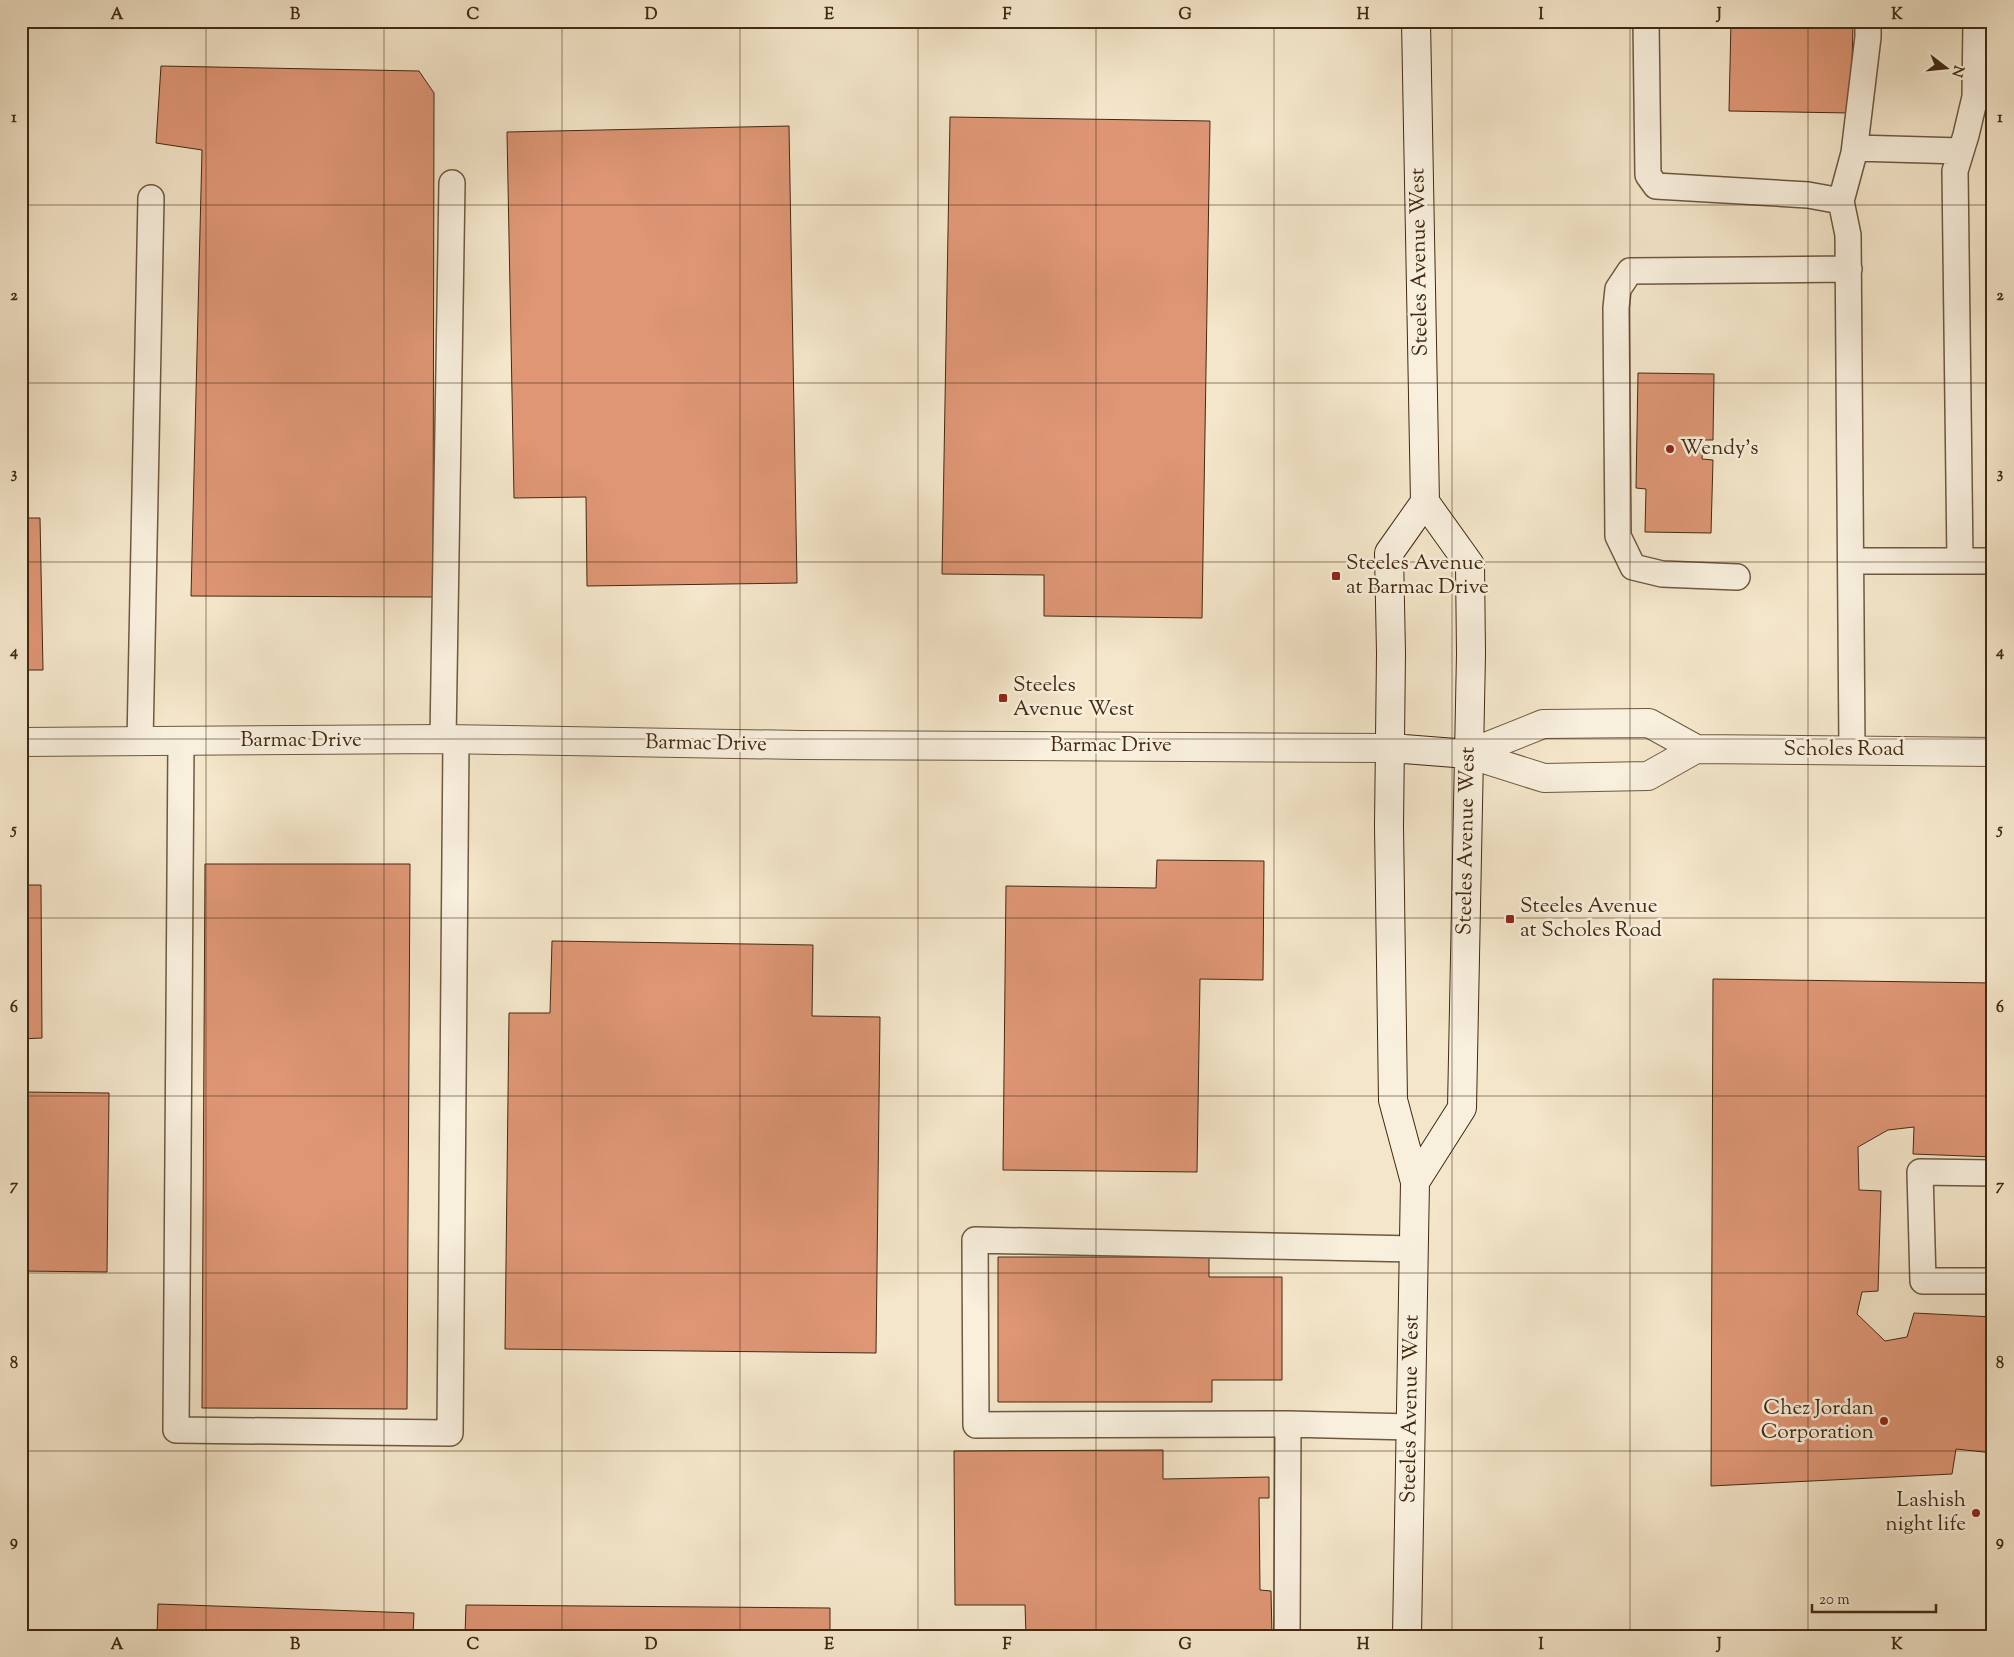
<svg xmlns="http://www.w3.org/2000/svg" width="2014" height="1657" font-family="'Sorts Mill Goudy',serif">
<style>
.building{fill:#de9675;stroke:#422a12}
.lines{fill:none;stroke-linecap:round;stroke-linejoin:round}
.service-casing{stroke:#6e5940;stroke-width:28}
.minor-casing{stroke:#6e5940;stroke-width:30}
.tertiary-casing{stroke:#6e5940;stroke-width:30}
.secondary-casing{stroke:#422a12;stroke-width:30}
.service{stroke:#f8efdd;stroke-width:25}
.minor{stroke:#f8efdd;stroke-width:28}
.tertiary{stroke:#f8efdd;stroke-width:28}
.secondary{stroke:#f8efdd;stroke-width:28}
.grid{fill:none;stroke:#422a12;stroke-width:1;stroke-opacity:0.55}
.poi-dot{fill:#8f2418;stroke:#f8efdd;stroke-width:2}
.labels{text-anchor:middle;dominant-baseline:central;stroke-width:5;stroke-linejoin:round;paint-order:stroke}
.street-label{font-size:21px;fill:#422a12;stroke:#f8efdd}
.poi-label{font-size:21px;fill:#422a12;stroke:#f8efdd;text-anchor:start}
.neatline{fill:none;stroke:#422a12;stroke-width:2}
.grid-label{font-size:16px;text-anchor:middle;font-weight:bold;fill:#422a12}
</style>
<rect width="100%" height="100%" fill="#f4e6ca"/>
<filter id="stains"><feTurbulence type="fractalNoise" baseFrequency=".004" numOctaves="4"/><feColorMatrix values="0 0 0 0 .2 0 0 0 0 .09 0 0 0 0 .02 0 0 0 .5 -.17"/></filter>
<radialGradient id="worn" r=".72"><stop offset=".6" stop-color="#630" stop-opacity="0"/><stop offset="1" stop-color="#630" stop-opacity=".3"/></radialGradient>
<path class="building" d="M1731,21H1853L1851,113L1729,111Z
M161,66L419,71L434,93L433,597L191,596L202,150L156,143Z
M950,117L1210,121L1202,618L1044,616V575L942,574Z
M789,126L797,583L587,586L586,497L514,498L507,132Z
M1638,373L1714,374L1713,440H1703L1702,459L1713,460L1711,533L1645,532L1646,489L1636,488Z
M21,518H40L43,670H21Z
M1157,860L1264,861L1263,980L1200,979L1197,1172L1003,1170L1006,886L1156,888Z
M205,864H410L407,1409L202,1408Z
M21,885H41L42,1038L21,1039Z
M552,941L813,945L812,1016L880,1017L876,1353L505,1349L509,1013H550Z
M1713,979L1993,983V1157L1913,1154L1914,1127L1888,1130L1858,1147L1859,1190L1881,1191L1878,1291L1862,1292L1857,1314L1885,1341L1907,1337L1914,1313L1993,1317V1453L1956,1449L1952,1474L1711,1486Z
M21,1092L109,1093L107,1272L21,1271Z
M998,1257H1209V1277H1282V1380H1212V1402H998Z
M1163,1450V1479L1269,1477V1498H1259L1260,1590L1271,1591L1272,1636H1026L1025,1605H955L954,1451Z
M158,1604L414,1613L413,1636H157Z
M466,1605L830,1608V1636H465Z"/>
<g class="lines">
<defs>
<path id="service" d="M1646,21L1648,175L1656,186L1808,195L1841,201L1848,235L1852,750
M1855,148L1961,151
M1841,201L1854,153L1868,37V21
M1851,561H1993
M1960,561L1955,171L1966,135L1975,97L1976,21
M1737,577L1662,574L1633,567L1618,536L1616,308L1618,289L1630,271L1849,269
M443,739L452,183
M140,742L151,198
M181,742L176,1430L450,1433L456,740
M1993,1173L1920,1172L1923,1281H1993
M1411,1427L1288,1424L976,1425L975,1240L1414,1249
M1287,1636L1288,1424"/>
<path id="minor" d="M1468,754L1543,724L1649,723L1696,749L1993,752
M1468,754L1544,778L1648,776L1696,749"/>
<path id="tertiary" d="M21,742L443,739L800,745L1391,748"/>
<path id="secondary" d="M1391,748L1468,754
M1415,1182L1462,1108L1471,654L1470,565L1425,502L1416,21
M1407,1636L1415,1182L1393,1100L1389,826L1391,653L1389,553L1425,502"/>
</defs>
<use href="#service" class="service-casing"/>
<use href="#minor" class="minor-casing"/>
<use href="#tertiary" class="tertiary-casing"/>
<use href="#secondary" class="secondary-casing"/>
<use href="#service" class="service"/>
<use href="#minor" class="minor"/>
<use href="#tertiary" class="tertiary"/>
<use href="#secondary" class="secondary"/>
</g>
<path class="grid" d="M206,21V1636M384,21V1636M562,21V1636M740,21V1636M918,21V1636M1096,21V1636M1274,21V1636M1452,21V1636M1630,21V1636M1808,21V1636M21,205H1993M21,383H1993M21,562H1993M21,739H1993M21,918H1993M21,1096H1993M21,1273H1993M21,1451H1993"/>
<g class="poi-dot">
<circle cx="1670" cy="449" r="5"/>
<rect x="1331" y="571" width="10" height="10" rx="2.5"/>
<rect x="998" y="693" width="10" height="10" rx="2.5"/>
<rect x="1505" y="914" width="10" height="10" rx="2.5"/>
<circle cx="1884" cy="1421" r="5"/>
<circle cx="1976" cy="1513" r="5"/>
</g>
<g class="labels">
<g class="street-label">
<text transform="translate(1420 262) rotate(-91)">Steeles Avenue West</text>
<text x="301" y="741">Barmac Drive</text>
<text transform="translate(706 744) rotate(1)">Barmac Drive</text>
<text x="1111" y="746">Barmac Drive</text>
<text x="1844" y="750">Scholes Road</text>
<text transform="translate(1467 841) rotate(-89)">Steeles Avenue West</text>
<text transform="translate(1411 1409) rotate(-89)">Steeles Avenue West</text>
</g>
<g class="poi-label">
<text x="1680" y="449">Wendy's</text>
<text x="1346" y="564">Steeles Avenue<tspan x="1346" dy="24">at Barmac Drive</tspan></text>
<text x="1013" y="686">Steeles<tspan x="1013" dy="24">Avenue West</tspan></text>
<text x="1520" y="907">Steeles Avenue<tspan x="1520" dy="24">at Scholes Road</tspan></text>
<text x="1874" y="1409" text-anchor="end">Chez Jordan<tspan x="1874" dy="24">Corporation</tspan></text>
<text x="1966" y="1501" text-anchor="end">Lashish<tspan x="1966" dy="24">night life</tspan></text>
</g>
</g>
<rect width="2014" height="1657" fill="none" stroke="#f4e6ca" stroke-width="55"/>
<g transform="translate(1946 68) rotate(106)" stroke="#f8efdd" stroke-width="4" paint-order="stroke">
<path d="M0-4L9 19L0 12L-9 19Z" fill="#422a12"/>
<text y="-8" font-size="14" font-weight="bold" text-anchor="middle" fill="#422a12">N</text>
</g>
<path d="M1812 1604v8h124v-8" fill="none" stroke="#422a12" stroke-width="2.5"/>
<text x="1819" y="1604" font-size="15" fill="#422a12" stroke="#f8efdd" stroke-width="4" paint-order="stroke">20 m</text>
<rect x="28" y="28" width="1958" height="1602" class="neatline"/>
<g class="grid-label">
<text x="117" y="19">A</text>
<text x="295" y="19">B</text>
<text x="473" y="19">C</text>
<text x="651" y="19">D</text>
<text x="829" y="19">E</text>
<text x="1007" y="19">F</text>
<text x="1185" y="19">G</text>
<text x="1363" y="19">H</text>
<text x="1541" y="19">I</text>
<text x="1719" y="19">J</text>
<text x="1897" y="19">K</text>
<text x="14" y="122">1</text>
<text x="2000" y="122">1</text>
<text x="14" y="300">2</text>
<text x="2000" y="300">2</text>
<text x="14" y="478">3</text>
<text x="2000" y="478">3</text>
<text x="14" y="656">4</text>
<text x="2000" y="656">4</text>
<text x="14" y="834">5</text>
<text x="2000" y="834">5</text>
<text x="14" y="1012">6</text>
<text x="2000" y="1012">6</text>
<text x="14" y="1190">7</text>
<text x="2000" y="1190">7</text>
<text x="14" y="1368">8</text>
<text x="2000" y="1368">8</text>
<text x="14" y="1546">9</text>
<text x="2000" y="1546">9</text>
<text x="117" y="1649">A</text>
<text x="295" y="1649">B</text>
<text x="473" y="1649">C</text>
<text x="651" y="1649">D</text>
<text x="829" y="1649">E</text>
<text x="1007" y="1649">F</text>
<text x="1185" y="1649">G</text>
<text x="1363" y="1649">H</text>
<text x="1541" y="1649">I</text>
<text x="1719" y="1649">J</text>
<text x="1897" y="1649">K</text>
</g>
<rect width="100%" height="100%" filter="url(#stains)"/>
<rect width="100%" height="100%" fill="url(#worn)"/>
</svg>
